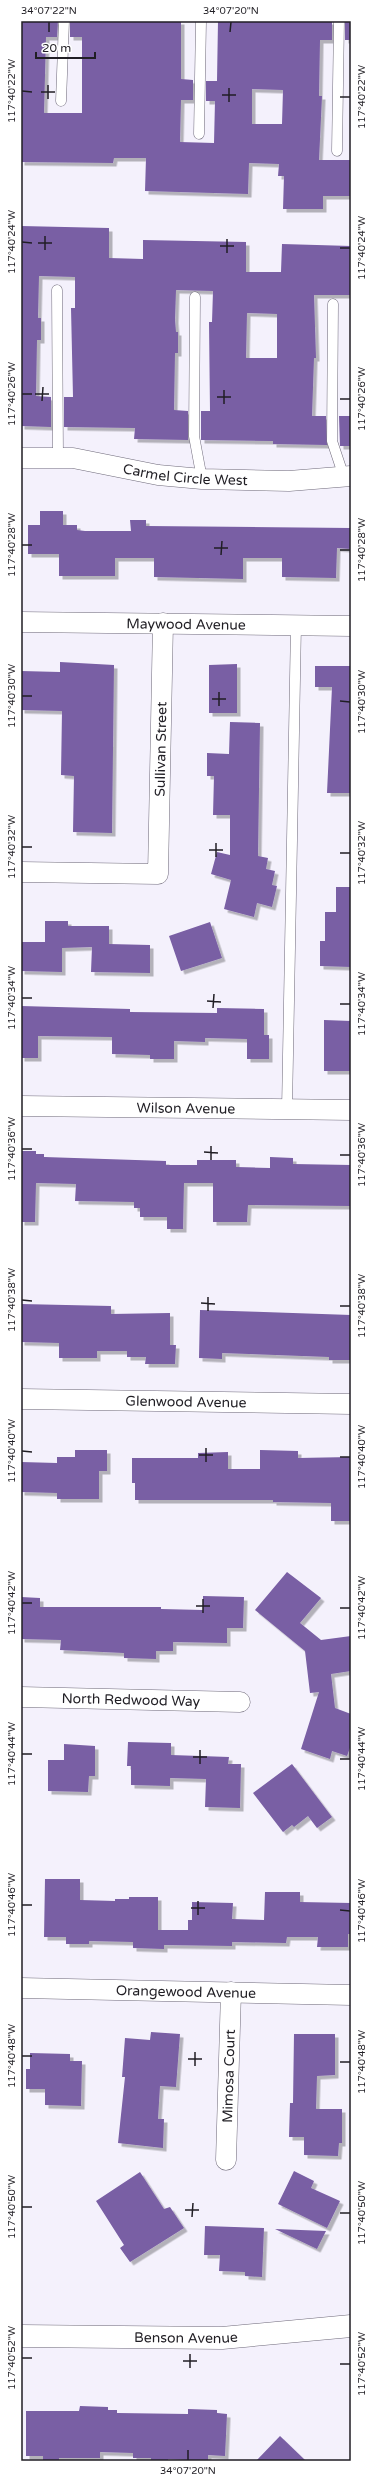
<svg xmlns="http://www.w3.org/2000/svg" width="372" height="2482" font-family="'Varela Round',sans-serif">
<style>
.building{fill:#795ea4;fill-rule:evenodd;filter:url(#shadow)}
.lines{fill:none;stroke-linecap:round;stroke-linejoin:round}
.lane-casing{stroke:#6f6a7a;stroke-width:11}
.street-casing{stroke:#6f6a7a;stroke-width:21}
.secondary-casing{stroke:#6f6a7a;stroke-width:23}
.lane{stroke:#fff;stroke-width:10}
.street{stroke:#fff;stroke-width:20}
.secondary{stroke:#fff;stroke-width:22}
.ticks{fill:none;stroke:#201e24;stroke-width:1.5}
.labels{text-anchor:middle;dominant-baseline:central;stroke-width:3;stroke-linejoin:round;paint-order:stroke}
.street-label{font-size:14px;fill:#201e24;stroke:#fff}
.neatline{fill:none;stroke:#201e24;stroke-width:1.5}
.ticks-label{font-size:10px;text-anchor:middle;fill:#201e24}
</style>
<defs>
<filter id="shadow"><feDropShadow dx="3.5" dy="3.5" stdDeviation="0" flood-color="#0004"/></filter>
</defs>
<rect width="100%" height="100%" fill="#f4f1fc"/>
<path class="building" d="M21,21H58L57,37H46L44,113H82V37H70V21H181V79L193,80V100H181L180,142L214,143L215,101H206V81H217L218,21H332V40H320L319,96H322L319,160H351V196H323V209H283L284,176H278L279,164L249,163L248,194L145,191L146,158H114L113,163L21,162ZM252,89L283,90L282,124H252Z
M345,21H351V40H345Z
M21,226L109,228V258L143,259V240L246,242V272H281L282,244L351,246V295H314L316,358H314L312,416H326L327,445L273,444V441L201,440V411H210L209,322H212L213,291L176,290L175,320L176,332H178V353H175L174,410L188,411V440L134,439L135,428L64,427V397H73L71,308H75V277L39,276L38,318H41V340H37L36,396L51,397V427L21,426ZM247,313L277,314V358H246Z
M339,416H351V446H340Z
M40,511H63V525H77V530L85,531H131L130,520H146V526L351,528V549L337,548L336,578L282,577V558H243V579L154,577V558H115V576H59V554H28V525H40Z
M60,662L114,665L112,833L73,832L74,776L61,775L62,711L21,710V671L60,672Z
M237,664V713H209V665Z
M315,666H351V793H327L332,687H315Z
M230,722L260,723L258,856L268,858L266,869L275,871L272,885L277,886L272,907L257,903L254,917L224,909L231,880L211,874L217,852L230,855V815H213L214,776H207V753L229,754Z
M336,887H351V967L320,966V941H325V912H336Z
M45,921H68V926H109V944L150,945V973L91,972L92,947L62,948V972L21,971V942H45Z
M210,922L222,958L181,971L169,936Z
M21,1006L130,1009V1012L217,1013V1008L264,1009V1035H269V1059H247V1039L205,1038V1042L174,1041V1059H150V1055L112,1054V1037L38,1036V1058H21Z
M324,1020L351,1021V1071H324Z
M21,1151H36V1154H44V1157L166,1161V1165H197V1160H236V1167L270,1168V1157L293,1158V1164L351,1165V1206L248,1205L247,1222H213V1183H184L183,1229H167V1217H140V1208H134V1202L75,1201L76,1184L36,1183L35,1222H21Z
M21,1304L111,1306V1314L170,1313V1345H176L175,1364H145L146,1357H127V1351H97V1358H59V1343L21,1342Z
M200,1310L351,1315V1360H329V1357L222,1353V1359L199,1358Z
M75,1450H107V1471H99V1499H57V1493L21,1492V1462L57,1463V1457H75Z
M260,1450L298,1451V1458L351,1457V1521H331V1503L273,1502V1500H135V1483H132V1458H198V1453L228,1452V1469H260Z
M287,1572L321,1598L300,1623L321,1640L351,1636V1671L331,1674L335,1708L351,1714V1745L347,1756L332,1751L330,1759L301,1749L319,1692L310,1693L305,1651L255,1610Z
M203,1596L244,1597L243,1628H227V1643L173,1642V1651H156V1659L124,1658V1653L60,1650L61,1640L21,1639V1597L40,1598V1607H161V1609L203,1610Z
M128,1742L171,1743V1755L229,1757L228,1764H241L240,1808L205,1807L206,1779L170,1778V1786L131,1785V1766H127Z
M64,1744L95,1746V1776H89L88,1792L48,1791V1760H64Z
M292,1764L332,1817L317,1828L308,1816L294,1827L292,1825L283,1832L253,1793Z
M45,1879H80V1900L115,1901V1899H129V1897H158V1930H188V1920H192V1902L233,1903L232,1919L264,1920L265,1892H300V1902L351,1903V1934H348V1947H317L318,1937H287L286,1943L232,1942V1946L164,1945V1949L133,1948V1942L89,1941V1944H66V1937H44Z
M151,2032L180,2034L176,2087L160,2086L158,2119H164L163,2148L118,2143L125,2077H122L125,2038L150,2040Z
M294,2034H335V2075L317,2076L316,2109H342V2143H339L338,2156L304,2155V2137H289L290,2103H293Z
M30,2053L70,2054V2061H82L81,2106L45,2105V2089H26V2069H30Z
M294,2171L314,2181L311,2188L340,2201L327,2228L278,2204Z
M140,2172L164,2209L170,2207L184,2228L130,2262L120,2248L124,2245L96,2201Z
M205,2226L264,2228L262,2277L245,2276V2272L219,2271L220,2255H204Z
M275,2229L326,2231L317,2249Z
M80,2406L108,2407V2410H117V2413L188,2414V2409L217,2410V2413L227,2414L225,2456L208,2455V2461L168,2459V2461H151V2458H133V2453L100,2452V2458H59V2460H43V2456H26V2411H79Z
M280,2436L306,2461H256Z"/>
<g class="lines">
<defs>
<path id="lane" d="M61,101L64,21
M199,134L201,21
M337,151L339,21
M57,290L58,457
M195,297L194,436L202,479
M333,304L332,441L344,477
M287,1109L296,625"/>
<g id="street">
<path id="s1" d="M21,458H73L158,475L202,479L289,481L351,476"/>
<path id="s2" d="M21,622L351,626"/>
<path id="s3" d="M21,872L158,874L163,623"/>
<path id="s4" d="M21,1106L351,1110"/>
<path id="s5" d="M21,1399L351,1404"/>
<path id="s6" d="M21,1697L240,1702"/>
<path id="s7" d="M21,1988L351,1995"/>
<path id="s8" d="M226,2160L231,1992"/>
</g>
<g id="secondary">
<path id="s9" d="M21,2336L222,2338L351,2326"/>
</g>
</defs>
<use href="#lane" class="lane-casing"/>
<use href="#street" class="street-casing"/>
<use href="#secondary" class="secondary-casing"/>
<use href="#lane" class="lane"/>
<use href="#street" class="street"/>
<use href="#secondary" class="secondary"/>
</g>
<path class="ticks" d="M49,32V22M230,32L231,22M22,91L32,92M41,92H55M222,95H236M340,97H350M48,99V85M229,102V88M22,242L32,243M38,243H52M220,246H234M340,248H350M45,250V236M227,253V239M22,394H32M35,394H49M217,397H231M340,399H350M42,401L43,387M224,404V390M22,545H32M214,548H228M340,550H350M221,555L222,541M22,696H32M212,699H226M340,701L350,702M219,706V692M22,847H32M209,850H223M340,853H350M216,857V843M22,998H32M207,1001L221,1002M340,1004H350M213,1008L214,994M22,1149H32M204,1152L218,1153M340,1155H350M211,1160V1146M22,1300L32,1301M201,1303L215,1304M340,1306H350M208,1311V1297M22,1451L32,1452M199,1455H213M340,1457H350M206,1462V1448M22,1603H32M196,1606H210M340,1608H350M203,1613V1599M22,1754H32M193,1757H207M340,1759H350M200,1764V1750M22,1905H32M191,1908H205M340,1910L350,1911M198,1915V1901M22,2056H32M188,2059H202M340,2062H350M195,2066V2052M22,2207H32M185,2210H199M340,2213H350M192,2217L193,2203M22,2358H32M183,2361H197M340,2364H350M190,2368V2354M188,2460V2450"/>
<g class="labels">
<g class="street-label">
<text stroke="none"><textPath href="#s1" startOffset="166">Carmel Circle West</textPath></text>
<text stroke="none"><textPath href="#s2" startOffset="165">Maywood Avenue</textPath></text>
<text stroke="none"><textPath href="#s3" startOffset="262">Sullivan Street</textPath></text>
<text stroke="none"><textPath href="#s4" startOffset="165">Wilson Avenue</textPath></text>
<text stroke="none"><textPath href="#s5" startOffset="165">Glenwood Avenue</textPath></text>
<text stroke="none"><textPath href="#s6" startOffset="110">North Redwood Way</textPath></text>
<text stroke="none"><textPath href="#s7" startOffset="165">Orangewood Avenue</textPath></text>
<text stroke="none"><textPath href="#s8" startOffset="84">Mimosa Court</textPath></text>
<text stroke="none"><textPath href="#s9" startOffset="165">Benson Avenue</textPath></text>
</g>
</g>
<rect width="372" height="2482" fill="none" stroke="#ffffff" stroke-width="44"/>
<path d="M36 52v6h59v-6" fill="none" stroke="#201e24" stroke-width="2"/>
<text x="42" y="52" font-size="12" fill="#201e24" stroke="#ffffff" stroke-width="3" paint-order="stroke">20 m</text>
<rect x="22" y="22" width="328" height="2438" class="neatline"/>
<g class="ticks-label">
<text x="49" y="14">34°07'22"N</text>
<text x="231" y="14">34°07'20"N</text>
<text transform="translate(11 91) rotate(-90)" y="4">117°40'22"W</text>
<text transform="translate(361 97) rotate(-90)" y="4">117°40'22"W</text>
<text transform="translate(11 242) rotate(-90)" y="4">117°40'24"W</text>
<text transform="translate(361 248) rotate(-90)" y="4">117°40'24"W</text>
<text transform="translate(11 394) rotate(-90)" y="4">117°40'26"W</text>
<text transform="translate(361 399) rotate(-90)" y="4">117°40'26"W</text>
<text transform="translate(11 545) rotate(-90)" y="4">117°40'28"W</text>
<text transform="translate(361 550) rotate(-90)" y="4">117°40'28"W</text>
<text transform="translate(11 696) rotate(-90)" y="4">117°40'30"W</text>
<text transform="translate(361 702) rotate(-90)" y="4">117°40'30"W</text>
<text transform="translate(11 847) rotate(-90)" y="4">117°40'32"W</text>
<text transform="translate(361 853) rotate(-90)" y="4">117°40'32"W</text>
<text transform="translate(11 998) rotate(-90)" y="4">117°40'34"W</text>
<text transform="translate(361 1004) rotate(-90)" y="4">117°40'34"W</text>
<text transform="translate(11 1149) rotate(-90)" y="4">117°40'36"W</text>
<text transform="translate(361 1155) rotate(-90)" y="4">117°40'36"W</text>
<text transform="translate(11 1300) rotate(-90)" y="4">117°40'38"W</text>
<text transform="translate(361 1306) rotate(-90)" y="4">117°40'38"W</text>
<text transform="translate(11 1451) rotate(-90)" y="4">117°40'40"W</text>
<text transform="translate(361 1457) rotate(-90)" y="4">117°40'40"W</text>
<text transform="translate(11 1603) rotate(-90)" y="4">117°40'42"W</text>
<text transform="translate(361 1608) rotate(-90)" y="4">117°40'42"W</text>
<text transform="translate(11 1754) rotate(-90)" y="4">117°40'44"W</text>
<text transform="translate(361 1759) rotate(-90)" y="4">117°40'44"W</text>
<text transform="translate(11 1905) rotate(-90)" y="4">117°40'46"W</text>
<text transform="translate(361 1911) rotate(-90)" y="4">117°40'46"W</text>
<text transform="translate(11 2056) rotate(-90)" y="4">117°40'48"W</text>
<text transform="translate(361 2062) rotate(-90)" y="4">117°40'48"W</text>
<text transform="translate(11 2207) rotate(-90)" y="4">117°40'50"W</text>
<text transform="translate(361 2213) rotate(-90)" y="4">117°40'50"W</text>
<text transform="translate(11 2358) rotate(-90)" y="4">117°40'52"W</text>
<text transform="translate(361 2364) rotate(-90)" y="4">117°40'52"W</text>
<text x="188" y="2474">34°07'20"N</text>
</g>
</svg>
